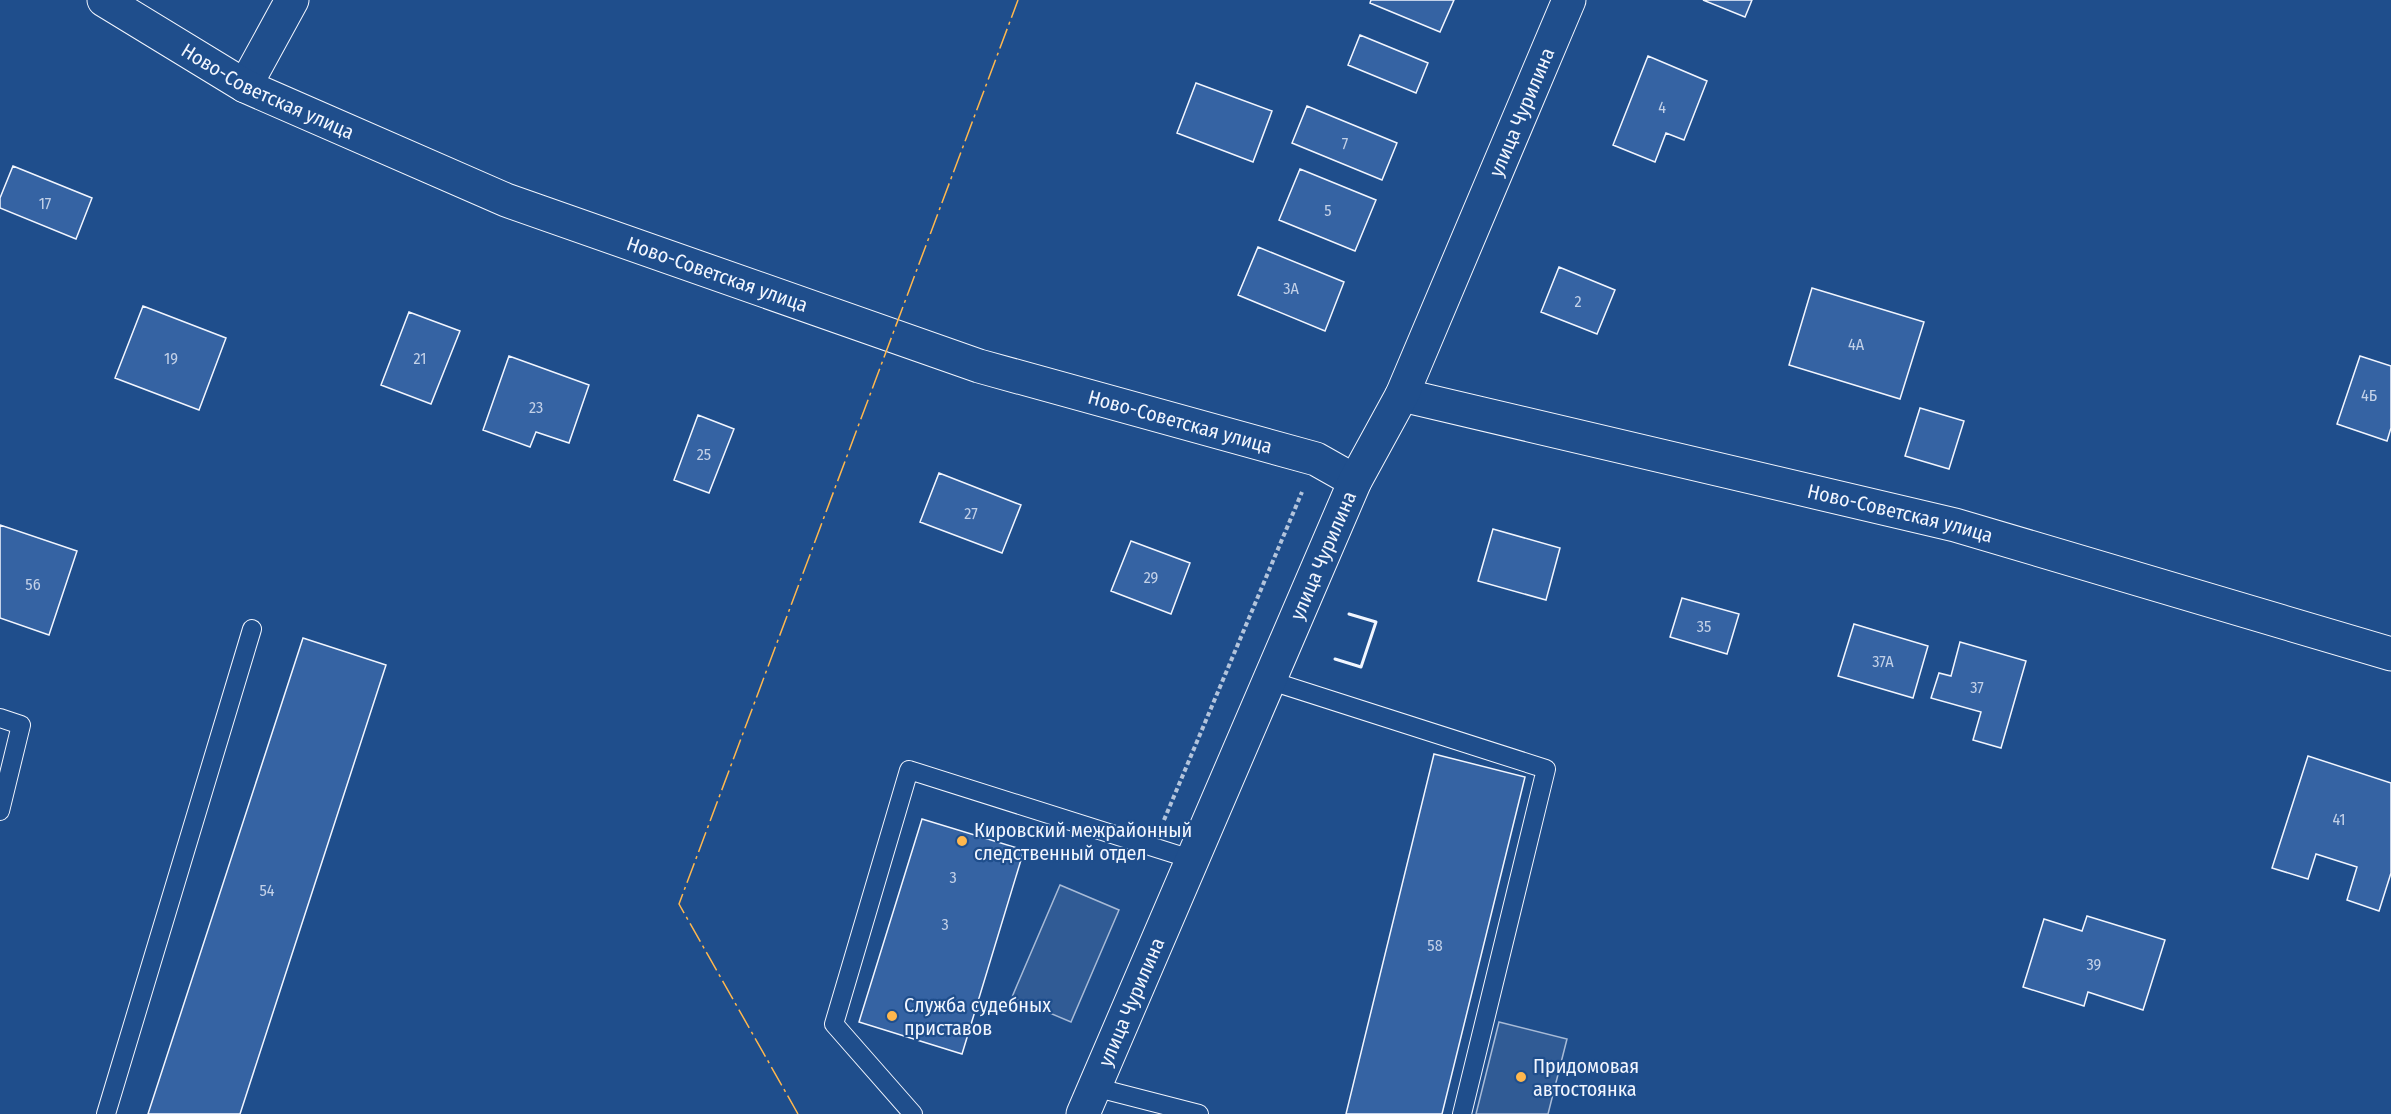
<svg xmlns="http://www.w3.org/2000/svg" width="2391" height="1114" font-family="'Fira Sans Condensed',sans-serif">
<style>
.built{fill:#305b95;stroke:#a8bbd7;stroke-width:1.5}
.building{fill:#3563a3;stroke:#f2f6ff;stroke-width:1.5}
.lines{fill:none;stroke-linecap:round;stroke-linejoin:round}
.service-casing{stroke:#f2f6ff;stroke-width:20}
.minor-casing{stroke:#f2f6ff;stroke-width:35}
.tertiary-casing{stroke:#f2f6ff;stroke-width:35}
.path{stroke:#b3c4dc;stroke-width:4;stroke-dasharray:4.5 3;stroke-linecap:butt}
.service{stroke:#1f4e8c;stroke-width:18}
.minor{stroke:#1f4e8c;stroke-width:33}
.tertiary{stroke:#1f4e8c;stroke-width:33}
.wall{stroke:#f2f6ff;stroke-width:3}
.power{stroke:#ffb74d;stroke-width:1.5;stroke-dasharray:21 4.5 3 4.5;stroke-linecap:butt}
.poi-dot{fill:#ffb74d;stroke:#1f4e8c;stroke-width:2}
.labels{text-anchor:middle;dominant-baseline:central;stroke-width:4.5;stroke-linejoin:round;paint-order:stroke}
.number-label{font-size:16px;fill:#c3d1e8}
.street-label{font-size:20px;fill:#f2f6ff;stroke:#1f4e8c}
.poi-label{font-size:20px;fill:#f2f6ff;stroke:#1f4e8c;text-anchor:start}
</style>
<rect width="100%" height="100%" fill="#1f4e8c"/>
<path class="built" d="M1060,885L1119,910L1071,1022L1012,997Z
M1499,1022L1567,1039L1548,1114H1476Z"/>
<path class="building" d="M1371,0H1454L1440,32L1370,3Z
M1703,0H1752L1745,17Z
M1360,35L1428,63L1416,93L1348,65Z
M1648,56L1707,81L1684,140L1666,133L1655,162L1613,145Z
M1196,83L1272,111L1253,162L1177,133Z
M1307,106L1397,143L1382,180L1292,143Z
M13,166L92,198L76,239L0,208V198Z
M1300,169L1376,200L1355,251L1279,220Z
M1258,247L1344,282L1325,331L1238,295Z
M1559,267L1615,290L1597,334L1541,312Z
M1812,288L1924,322L1900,399L1789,365Z
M143,306L226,338L199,410L115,378Z
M409,312L460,331L431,404L381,385Z
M509,356L589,385L569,443L536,432L530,447L483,430Z
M2360,356L2391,366V428L2387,441L2337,424Z
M1920,408L1964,421L1949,469L1905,456Z
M698,415L734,429L709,493L674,480Z
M939,473L1021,505L1002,553L920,522Z
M0,525L77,551L49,635L0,618Z
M1493,529L1560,548L1546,600L1478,581Z
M1131,541L1190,563L1171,614L1111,591Z
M1682,598L1739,614L1727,654L1670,637Z
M1854,624L1928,646L1913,698L1838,676Z
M303,638L386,665L240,1114H148Z
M1960,642L2026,661L2001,748L1973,740L1981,712L1931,698L1939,673L1951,676Z
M1434,754L1525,777L1442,1114H1346Z
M2308,756L2391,783V873L2379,911L2347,900L2357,867L2316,854L2308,879L2272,868Z
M922,819L1024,850L962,1054L859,1022Z
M2087,916L2165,940L2143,1010L2088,992L2084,1006L2023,987L2044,919L2082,931Z"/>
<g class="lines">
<defs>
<path id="service" d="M1268,680L1546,769L1462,1114
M0,718L21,725L0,811
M1094,1087L1199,1114
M106,1114L252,629
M913,1114L834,1024L909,770L1191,859"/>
<g id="minor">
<path d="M245,86L292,0"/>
<path id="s1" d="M1402,395L1955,525L2391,654"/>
</g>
<g id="tertiary">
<path id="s2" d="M104,0L245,86L506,200L979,366L1316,459L1355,481"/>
<path id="s3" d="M1083,1114L1355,481L1402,395L1569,0"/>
</g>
</defs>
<use href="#service" class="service-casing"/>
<use href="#minor" class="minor-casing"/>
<use href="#tertiary" class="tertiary-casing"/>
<path class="path" d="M1164,820L1302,492"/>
<use href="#service" class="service"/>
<use href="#minor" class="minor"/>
<use href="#tertiary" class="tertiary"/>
<path class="wall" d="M1335,659L1361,667L1376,622L1349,614"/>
<path class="power" d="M798,1114L679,904L1018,0"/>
</g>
<g class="poi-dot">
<circle cx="962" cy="841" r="6"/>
<circle cx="892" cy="1016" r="6"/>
<circle cx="1521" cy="1077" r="6"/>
</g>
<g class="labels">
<g class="number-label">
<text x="1662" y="107">4</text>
<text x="1345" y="143">7</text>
<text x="45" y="203">17</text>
<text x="1328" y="210">5</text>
<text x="1291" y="288">3А</text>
<text x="1578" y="301">2</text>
<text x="1856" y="344">4А</text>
<text x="171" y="358">19</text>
<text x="420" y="358">21</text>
<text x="2369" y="395">4Б</text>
<text x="536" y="407">23</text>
<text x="704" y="454">25</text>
<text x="971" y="513">27</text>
<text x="1151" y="577">29</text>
<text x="33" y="584">56</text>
<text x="1704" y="626">35</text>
<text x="1883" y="661">37А</text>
<text x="1977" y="687">37</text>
<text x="2339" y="819">41</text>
<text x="953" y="877">3</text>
<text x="267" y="890">54</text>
<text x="945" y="924">3</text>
<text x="1435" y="945">58</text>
<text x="2094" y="964">39</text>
</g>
<g class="street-label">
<text stroke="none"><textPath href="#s2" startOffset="188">Ново-Советская улица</textPath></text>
<text stroke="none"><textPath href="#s3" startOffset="1094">улица Чурилина</textPath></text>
<text stroke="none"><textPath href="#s2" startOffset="674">Ново-Советская улица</textPath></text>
<text stroke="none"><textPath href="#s2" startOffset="1160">Ново-Советская улица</textPath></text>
<text stroke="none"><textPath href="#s1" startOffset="512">Ново-Советская улица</textPath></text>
<text stroke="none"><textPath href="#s3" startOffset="608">улица Чурилина</textPath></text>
<text stroke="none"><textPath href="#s3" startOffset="122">улица Чурилина</textPath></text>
</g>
<g class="poi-label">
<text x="974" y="830">Кировский межрайонный<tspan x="974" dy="23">следственный отдел</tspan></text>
<text x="904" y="1005">Служба судебных<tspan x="904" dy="23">приставов</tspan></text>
<text x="1533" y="1066">Придомовая<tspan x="1533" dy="23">автостоянка</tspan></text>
</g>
</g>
</svg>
